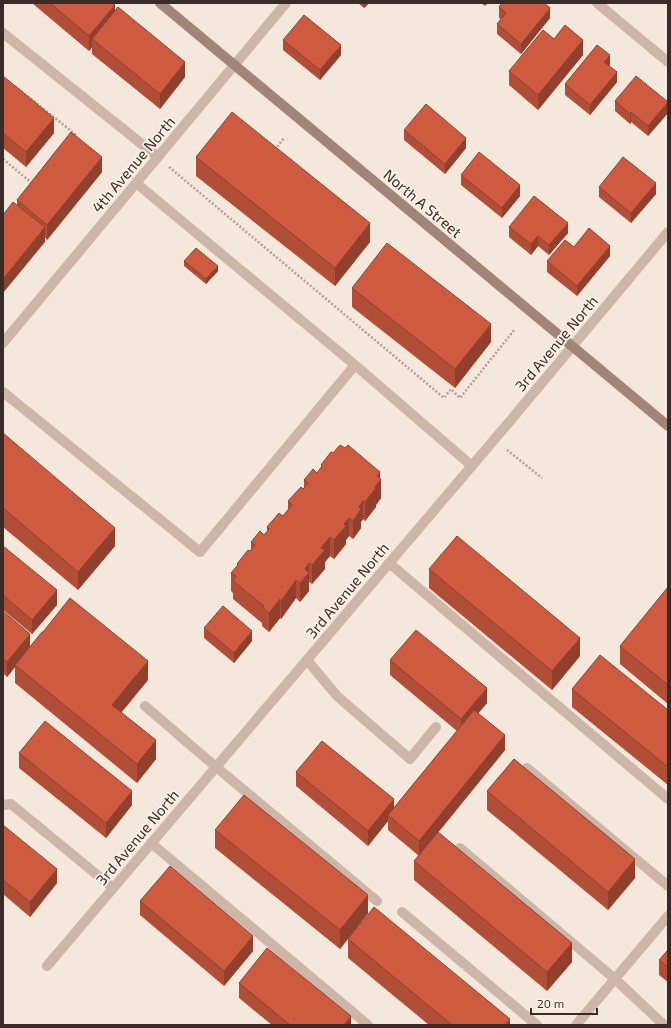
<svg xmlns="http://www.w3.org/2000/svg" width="671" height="1028" font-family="'Exo 2',sans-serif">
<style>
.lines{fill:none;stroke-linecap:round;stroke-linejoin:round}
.path{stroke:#b9a091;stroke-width:2.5;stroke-dasharray:2 2;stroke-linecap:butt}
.lane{stroke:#cdb6a7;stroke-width:10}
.street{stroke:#cdb6a7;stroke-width:10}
.secondary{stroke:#a18578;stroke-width:10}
.wall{fill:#b14e37}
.shaded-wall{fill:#90402d}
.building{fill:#ce5b40;stroke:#90402d}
.labels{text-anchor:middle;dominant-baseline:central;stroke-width:3.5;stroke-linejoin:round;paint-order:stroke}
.street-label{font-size:15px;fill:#392c28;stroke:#fbf2e9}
</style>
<rect width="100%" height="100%" fill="#f4e7dc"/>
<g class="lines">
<path class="path" d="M15,86L75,134L72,137
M275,150L284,138
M3,159L33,184
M169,167L444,398L451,389L460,398L515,329
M507,450L542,478"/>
<path class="lane" d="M3,33L158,157
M355,365L472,466
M3,392L200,552L355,365L136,183
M389,563L668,799
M307,660L337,696L410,759L436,727
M145,706L216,767L377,901
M527,768L668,886
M3,805L11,804L113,888
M151,843L368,1025
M460,848L615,979L664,1025
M402,912L537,1025"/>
<path class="street" d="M597,3L668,62
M3,343L286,3
M47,966L510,421L668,232
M576,1025L668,916"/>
<path class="secondary" d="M160,3L668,426"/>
</g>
<path class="wall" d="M32,3H112L115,11L185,77L160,109L92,54V47L89,51Z
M358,3H369L364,8Z
M481,3H488L485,6Z
M499,7L550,18L521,54L497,34V24L501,19L499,18Z
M554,39L583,55L538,110L509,85V71Z
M283,40L341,55L320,80L283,50Z
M610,65L609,66L617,82L590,115L565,95V84Z
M3,76L54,133L26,167L3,148Z
M615,101L668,113L648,136L631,122L630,124L615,111Z
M404,130L466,148L445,174L404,140Z
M196,157L370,242L335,286L196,176Z
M102,172L47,240L45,237V242L17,205V200Z
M461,175L520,196L502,218L461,185Z
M599,187L656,194L631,223L599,197Z
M509,227L568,233L549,255L538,246L531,255L509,237Z
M574,247L610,256L577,296L547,272V261Z
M184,261L218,271L206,284L184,266Z
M352,288L491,342L455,388L352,307Z
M3,433L115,546L78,590L3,527Z
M321,465L380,479L381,498L376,505V507L365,521L363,519L361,522V528L353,539L349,536L346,540V544L334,559L330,556L325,562V569L312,584L309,582V591L300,602L296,598L281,619L280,618L269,632L262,626V623L233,599V593L231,591V573L237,566V564L251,550V542L264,535L267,532V527L283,516L288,509V501L304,488V480L317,473L321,468Z
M3,546L57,605L32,634L3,610Z
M429,569L580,656L552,690L429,588Z
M668,587V704L620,664V646Z
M3,611L30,647L148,680L121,712L156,759L137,783L15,683V667L7,677L3,673Z
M204,628L252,641L234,663L204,638Z
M390,660L487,703L478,713L505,750L419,856L388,830V821L368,846L296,786V772L394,808L457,731L390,675Z
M572,689L668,710V785L572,707Z
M19,753L132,805L106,838L19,768Z
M487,791L635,878L608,910L487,810Z
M3,825L57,883L30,917L3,894Z
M215,830L368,913L340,949L215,848Z
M414,861L572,962L547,991L414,880Z
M140,901L253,951L224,986L140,915Z
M348,939L510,1025H429L348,958Z
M668,950V982L659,975V960Z
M239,983L351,1025H272L239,998Z"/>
<path class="shaded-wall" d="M364,3H369L364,8Z
M115,5V20L92,39V47L89,51V36Z
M550,8V18L521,54V44Z
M583,40V55L538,110V95Z
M341,45V55L320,80V70Z
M610,55V65L604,72V62Z
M185,62V77L160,109V94Z
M617,72V82L590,115V105Z
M668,102V113L648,136V126Z
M631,112V122L630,124V114Z
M54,118V133L26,167V152Z
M466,138V148L445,174V164Z
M102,157V172L47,240V225Z
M656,183V194L631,223V213Z
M520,185V196L502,218V208Z
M370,223V242L335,286V268Z
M568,223V233L549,255V245Z
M45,227V242L3,293V279Z
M538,236V246L531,255V244Z
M610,246V256L577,296V286Z
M218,266V271L206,284V279Z
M491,324V342L455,388V369Z
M380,472V481L381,479V498L376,505V507L365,521V502L377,476Z
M363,501V519L361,522V528L353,539V521L359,507Z
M349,518V536L346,540V544L334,559V540L344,524Z
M115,528V546L78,590V572Z
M330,537V556L325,562V569L312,584V565L321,548Z
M309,563V591L300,602V583L305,569Z
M296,580V598L281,619V601Z
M57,590V605L32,634V620Z
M280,599V618L269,632V613Z
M252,631V641L234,663V653Z
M30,634V648L15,665V667L7,677V662Z
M580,638V656L552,690V671Z
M148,661V680L112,724V705Z
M487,688V703L461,734V719Z
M505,735V750L419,856V841Z
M156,740V759L137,783V764Z
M132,791V805L106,838V823Z
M394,799V814L388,815V821L368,846V831Z
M635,859V878L608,910V892Z
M57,869V883L30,917V902Z
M368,895V913L340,949V930Z
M253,936V951L224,986V971Z
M572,943V962L547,991V972Z
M351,1016V1025H344Z
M510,1019V1025H505Z"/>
<path class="building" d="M50,3H112L115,5L89,36Z
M502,3H544L550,8L521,44L497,24L506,13L499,7Z
M118,7L185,62L160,94L92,39Z
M304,15L341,45L320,70L283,40Z
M565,25L583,40L538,95L509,71L543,30L554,39Z
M597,45L610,55L604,62L617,72L590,105L565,84Z
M3,76L54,118L26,152L3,133Z
M636,76L668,102L648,126L631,112L630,114L615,101Z
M426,104L466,138L445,164L404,130Z
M232,112L370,223L335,268L196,157Z
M71,132L102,157L47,225L17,200Z
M479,152L520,185L502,208L461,175Z
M623,157L656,183L631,213L599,187Z
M534,196L568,223L549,245L538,236L531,244L509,227Z
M13,202L45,227L3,279V215Z
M589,228L610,246L577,286L547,261L565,240L574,247Z
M387,243L491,324L455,369L352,288Z
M196,248L218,266L206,279L184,261Z
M3,433L115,528L78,572L3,508Z
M340,445L345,448L348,445L380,472L377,476L381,479L375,487L376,488L365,502L363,501L359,507L361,509L353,521L349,518L344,524L346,526L334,540L330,537L321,548L325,550L312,565L309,563L305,569L309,573L300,583L296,580L281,601L280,599L269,613L262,607L264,606L233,581L236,576L231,573L238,565L237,564L248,550L250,551L255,545L251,542L260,531L264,535L269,529L267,527L279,513L283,516L292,505L288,501L301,487L303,489L308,483L304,480L313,469L317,473L322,466L321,465L331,452L333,453Z
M457,536L580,638L552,671L429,569Z
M3,546L57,590L32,620L3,595Z
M668,587V685L620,646Z
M70,598L148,661L112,705L156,740L137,764L15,665L42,632H43Z
M223,606L252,631L234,653L204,628Z
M3,611L30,634L7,662L3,659Z
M416,630L487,688L461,719L390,660Z
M600,655L668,710V767L572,689Z
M474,710L505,735L419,841L388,815Z
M45,721L132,791L106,823L19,753Z
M322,741L394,799L368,831L296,772Z
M514,759L635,859L608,892L487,791Z
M244,795L368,895L340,930L215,830Z
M3,825L57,869L30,902L3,880Z
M438,832L572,943L547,972L414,861Z
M170,866L253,936L224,971L140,901Z
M374,907L510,1019L505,1025H452L348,939Z
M267,948L351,1016L344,1025H290L239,983Z
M668,950V967L659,960Z"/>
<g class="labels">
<g class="street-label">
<text transform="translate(133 164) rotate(-50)">4th Avenue North</text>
<text transform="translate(423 203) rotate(40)">North A Street</text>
<text transform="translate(556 343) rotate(-50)">3rd Avenue North</text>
<text transform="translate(347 590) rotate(-50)">3rd Avenue North</text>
<text transform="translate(137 837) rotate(-50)">3rd Avenue North</text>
</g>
</g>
<rect width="671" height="1028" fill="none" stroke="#392c28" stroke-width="8"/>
<path d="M531 1008v6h66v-6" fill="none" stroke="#392c28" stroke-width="2"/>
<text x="537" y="1008" font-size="12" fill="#392c28" stroke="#fbf2e9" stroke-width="3" paint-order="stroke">20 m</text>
</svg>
